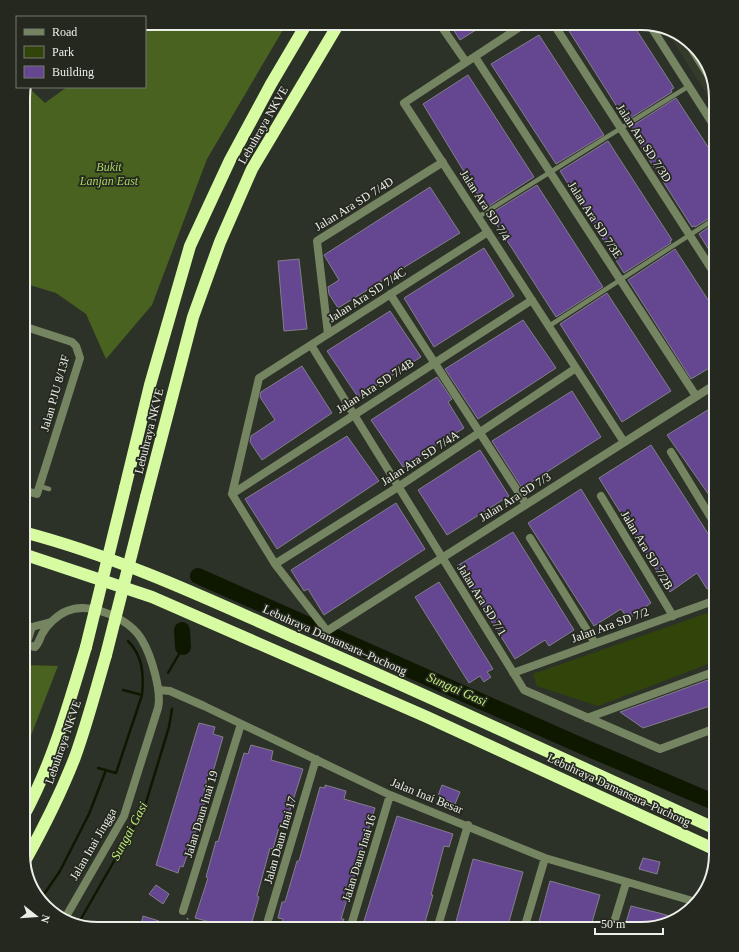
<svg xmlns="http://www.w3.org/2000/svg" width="739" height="952" font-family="'Times New Roman',serif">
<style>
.built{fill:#343b2b}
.green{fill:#31450a}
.forest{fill:#4a621f}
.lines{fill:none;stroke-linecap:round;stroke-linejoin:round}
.stream{stroke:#0e1700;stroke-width:2.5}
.river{stroke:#0e1700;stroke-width:16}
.building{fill:#654691;stroke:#827e8b}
.path{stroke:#7a7e75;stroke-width:1.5;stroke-dasharray:2 3;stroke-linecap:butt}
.lane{stroke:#758561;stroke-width:4.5}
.street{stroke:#758561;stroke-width:8}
.highway{stroke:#d6fba1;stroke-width:12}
.highway-bridge{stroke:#d6fba1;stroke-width:12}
.labels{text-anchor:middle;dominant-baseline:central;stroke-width:3.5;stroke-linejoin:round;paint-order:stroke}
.street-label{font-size:12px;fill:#ecefe8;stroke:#24281e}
.park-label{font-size:12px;font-style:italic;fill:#a9d562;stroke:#24281e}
.water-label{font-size:13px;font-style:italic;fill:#bfec79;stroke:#24281e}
.rim{fill:none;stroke:#ecefe8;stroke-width:2}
</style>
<rect width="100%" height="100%" fill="#2d3228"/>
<path class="built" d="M665,29L679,33L704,56L716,98V108Z"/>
<path class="green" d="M716,610V661L598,706L537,686L533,674Z"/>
<path class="forest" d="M145,23H287L207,159L152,305L106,359L86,314L56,293L23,283V93L25,87H28L45,103L67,87H145Z
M24,665L58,666L23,756V666Z"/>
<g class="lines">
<path class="stream" d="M168,673L183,647
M123,690L142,695
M98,768L116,773L142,695C144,675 143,656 128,641
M40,900L60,871L89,814L106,770
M78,924L144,809L169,727L172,709"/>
<path class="river" d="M198,576L575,743L716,803
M182,630L183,647"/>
</g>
<path class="building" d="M449,23H487L460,40Z
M564,23H632L674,88L671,90L672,92L626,121Z
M539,35L604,135L556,164L491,64Z
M468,75L534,177L486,208L423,104Z
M676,98L716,159V214L695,227L694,226L692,227L629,128Z
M608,141L672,240L670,241L671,243L624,273L560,171Z
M537,185L603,287L556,317L490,214Z
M430,187L460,233L338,308L329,294L328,287L339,280L324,255Z
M716,222V261L699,234Z
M484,248L514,296L434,347L404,298Z
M675,249L716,312V364L691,379L628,280Z
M299,259L307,329L284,331L278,261Z
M607,293L671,391L622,422L560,324Z
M390,311L421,357L358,397L327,351Z
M523,320L556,368L478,419L445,369Z
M302,366L332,413L262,460L250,442L251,436L275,420L260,397L261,392Z
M437,377L452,399L448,402L464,428L403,467L371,420Z
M572,391L601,437L522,488L492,441Z
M716,405V505L667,435Z
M347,436L379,481L277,549L245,499Z
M651,445L716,546V584L707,589L697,573L670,592L599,478Z
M480,450L509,496L447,535L418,490Z
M581,489L651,603L628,619L621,609L594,626L528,523Z
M396,503L425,549L324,615L308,589L304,591L291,570Z
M513,532L574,630L549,646L545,640L515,659L457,566Z
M439,582L493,669L487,672L491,677L484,682L480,676L469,683L415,597Z
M716,677V704L643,728L620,712Z
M199,723L215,727L213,734L223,737L213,772L209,771L204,790L208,791L198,824L183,867L180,866L178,873L156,865Z
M251,745L273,751L271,760L303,769L284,829L279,827L273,849L270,848L257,896L259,897L250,929H237L195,918L208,878L206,877L216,841L218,842L244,753L248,754Z
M325,785L346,791L344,799L375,808L341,919H344L341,929H280L283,919L278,918L282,902H285L297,861H299L320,787L325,788Z
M442,785L460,792L455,804L438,796Z
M397,816L453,834L449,847L444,846L431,895H433L423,929H389L364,921Z
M643,858L660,862L657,874L639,869Z
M473,859L523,872L507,929H454Z
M550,881L600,895L590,929H537Z
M156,885L169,894L163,904L149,894Z
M631,906L659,913L676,918L641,929H624Z
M143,916L159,921L156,929H140Z"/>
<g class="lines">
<path class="path" d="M187,918L189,921L218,929"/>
<path class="lane" d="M681,35L711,83
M478,217L689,86
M549,326L716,218
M39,486L49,489
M709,514L716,510"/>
<path class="street" d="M439,23L466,62
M526,23L404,103L624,442
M553,23L716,276
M650,25L716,129
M475,57L696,396
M488,232L259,378L232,494L275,564L327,631L716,384
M390,294L526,504
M328,334L317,241L443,162
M311,345L524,690L660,749L716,728
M671,452L716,526
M23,490L37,494L80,358L76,346L72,342L23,326
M232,494L532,300
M601,496L673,616
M530,538L595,643
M275,564L398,487L576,368
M23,626L32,627L51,622
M23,644L35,647C39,643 40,638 42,634C47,625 57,615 67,611C90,601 130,619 142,640C151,655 162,691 158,708L124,816L64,920
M26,645L32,627
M513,673L716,600
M159,690L170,691L204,706L390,795L545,858L696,902
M587,718L716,671
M183,911L241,724
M266,927L316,759
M350,929L390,795
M437,929L468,825
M524,929L545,858
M612,929L626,883"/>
<path class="highway" d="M125,488L150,385L190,246L230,160L271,84L307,23
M146,497L193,317L220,242L252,169L339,23
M23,532C119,557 208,599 298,639C438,700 577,765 716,829
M23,554L152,597L427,717L716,850
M23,817C52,765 69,703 86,647
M25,861C44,827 61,793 75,757C87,724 96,689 106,655"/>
<path class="highway-bridge" d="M86,647L125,488
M106,655L146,497"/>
</g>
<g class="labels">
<g class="street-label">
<text transform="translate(263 125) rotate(-60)">Lebuhraya NKVE</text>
<text transform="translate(644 143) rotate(57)">Jalan Ara SD 7/3D</text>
<text transform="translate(354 204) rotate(-32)">Jalan Ara SD 7/4D</text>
<text transform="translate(485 205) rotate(57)">Jalan Ara SD 7/4</text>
<text transform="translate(595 220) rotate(57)">Jalan Ara SD 7/3E</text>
<text transform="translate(367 295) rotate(-33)">Jalan Ara SD 7/4C</text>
<text transform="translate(375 386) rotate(-33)">Jalan Ara SD 7/4B</text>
<text transform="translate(55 393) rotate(-74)">Jalan PJU 8/13F</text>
<text transform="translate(149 431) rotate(-76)">Lebuhraya NKVE</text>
<text transform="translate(420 458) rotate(-33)">Jalan Ara SD 7/4A</text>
<text transform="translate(515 497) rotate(-32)">Jalan Ara SD 7/3</text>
<text transform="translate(647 550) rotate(59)">Jalan Ara SD 7/2B</text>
<text transform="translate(482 600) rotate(58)">Jalan Ara SD 7/1</text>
<text transform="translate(610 625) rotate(-20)">Jalan Ara SD 7/2</text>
<text transform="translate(335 640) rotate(24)">Lebuhraya Damansara–Puchong</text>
<text transform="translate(63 742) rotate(-71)">Lebuhraya NKVE</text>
<text transform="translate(619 790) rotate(25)">Lebuhraya Damansara–Puchong</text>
<text transform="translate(427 796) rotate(22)">Jalan Inai Besar</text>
<text transform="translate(201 814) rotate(-73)">Jalan Daun Inai 19</text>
<text transform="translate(280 840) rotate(-74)">Jalan Daun Inai 17</text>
<text transform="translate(93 844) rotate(-60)">Jalan Inai Jingga</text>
<text transform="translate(359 858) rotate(-73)">Jalan Daun Inai 16</text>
</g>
<g class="park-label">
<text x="109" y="167">Bukit<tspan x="109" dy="14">Lanjan East</tspan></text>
</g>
<g class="water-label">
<text transform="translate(457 689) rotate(24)">Sungai Gasi</text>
<text transform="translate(129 831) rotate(-62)">Sungai Gasi</text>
</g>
</g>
<path d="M0 0H739V952H0ZM98 30H641A68 68 0 0 1 709 98V854A68 68 0 0 1 641 922H98A68 68 0 0 1 30 854V98A68 68 0 0 1 98 30Z" fill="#24281e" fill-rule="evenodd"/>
<path class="rim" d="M98 30H641A68 68 0 0 1 709 98V854A68 68 0 0 1 641 922H98A68 68 0 0 1 30 854V98A68 68 0 0 1 98 30Z"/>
<rect x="16" y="16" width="130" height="72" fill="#24281e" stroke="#74786f"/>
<rect x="24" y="29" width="20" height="6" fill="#758561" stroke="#74786f"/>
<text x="52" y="36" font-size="12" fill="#ecefe8">Road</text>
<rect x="24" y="46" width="20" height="12" fill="#31450a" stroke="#74786f"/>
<text x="52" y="56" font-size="12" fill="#ecefe8">Park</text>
<rect x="24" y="66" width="20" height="12" fill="#654691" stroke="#74786f"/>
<text x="52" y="76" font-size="12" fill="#ecefe8">Building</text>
<g transform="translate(36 916) rotate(107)" stroke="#24281e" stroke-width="3" paint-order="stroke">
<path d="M0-3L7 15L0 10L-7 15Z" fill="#ecefe8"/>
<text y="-6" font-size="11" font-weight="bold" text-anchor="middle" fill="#ecefe8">N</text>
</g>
<path d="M595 928v6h68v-6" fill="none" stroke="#ecefe8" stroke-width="2"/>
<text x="601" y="928" font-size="12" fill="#ecefe8" stroke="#24281e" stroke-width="3" paint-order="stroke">50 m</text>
</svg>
